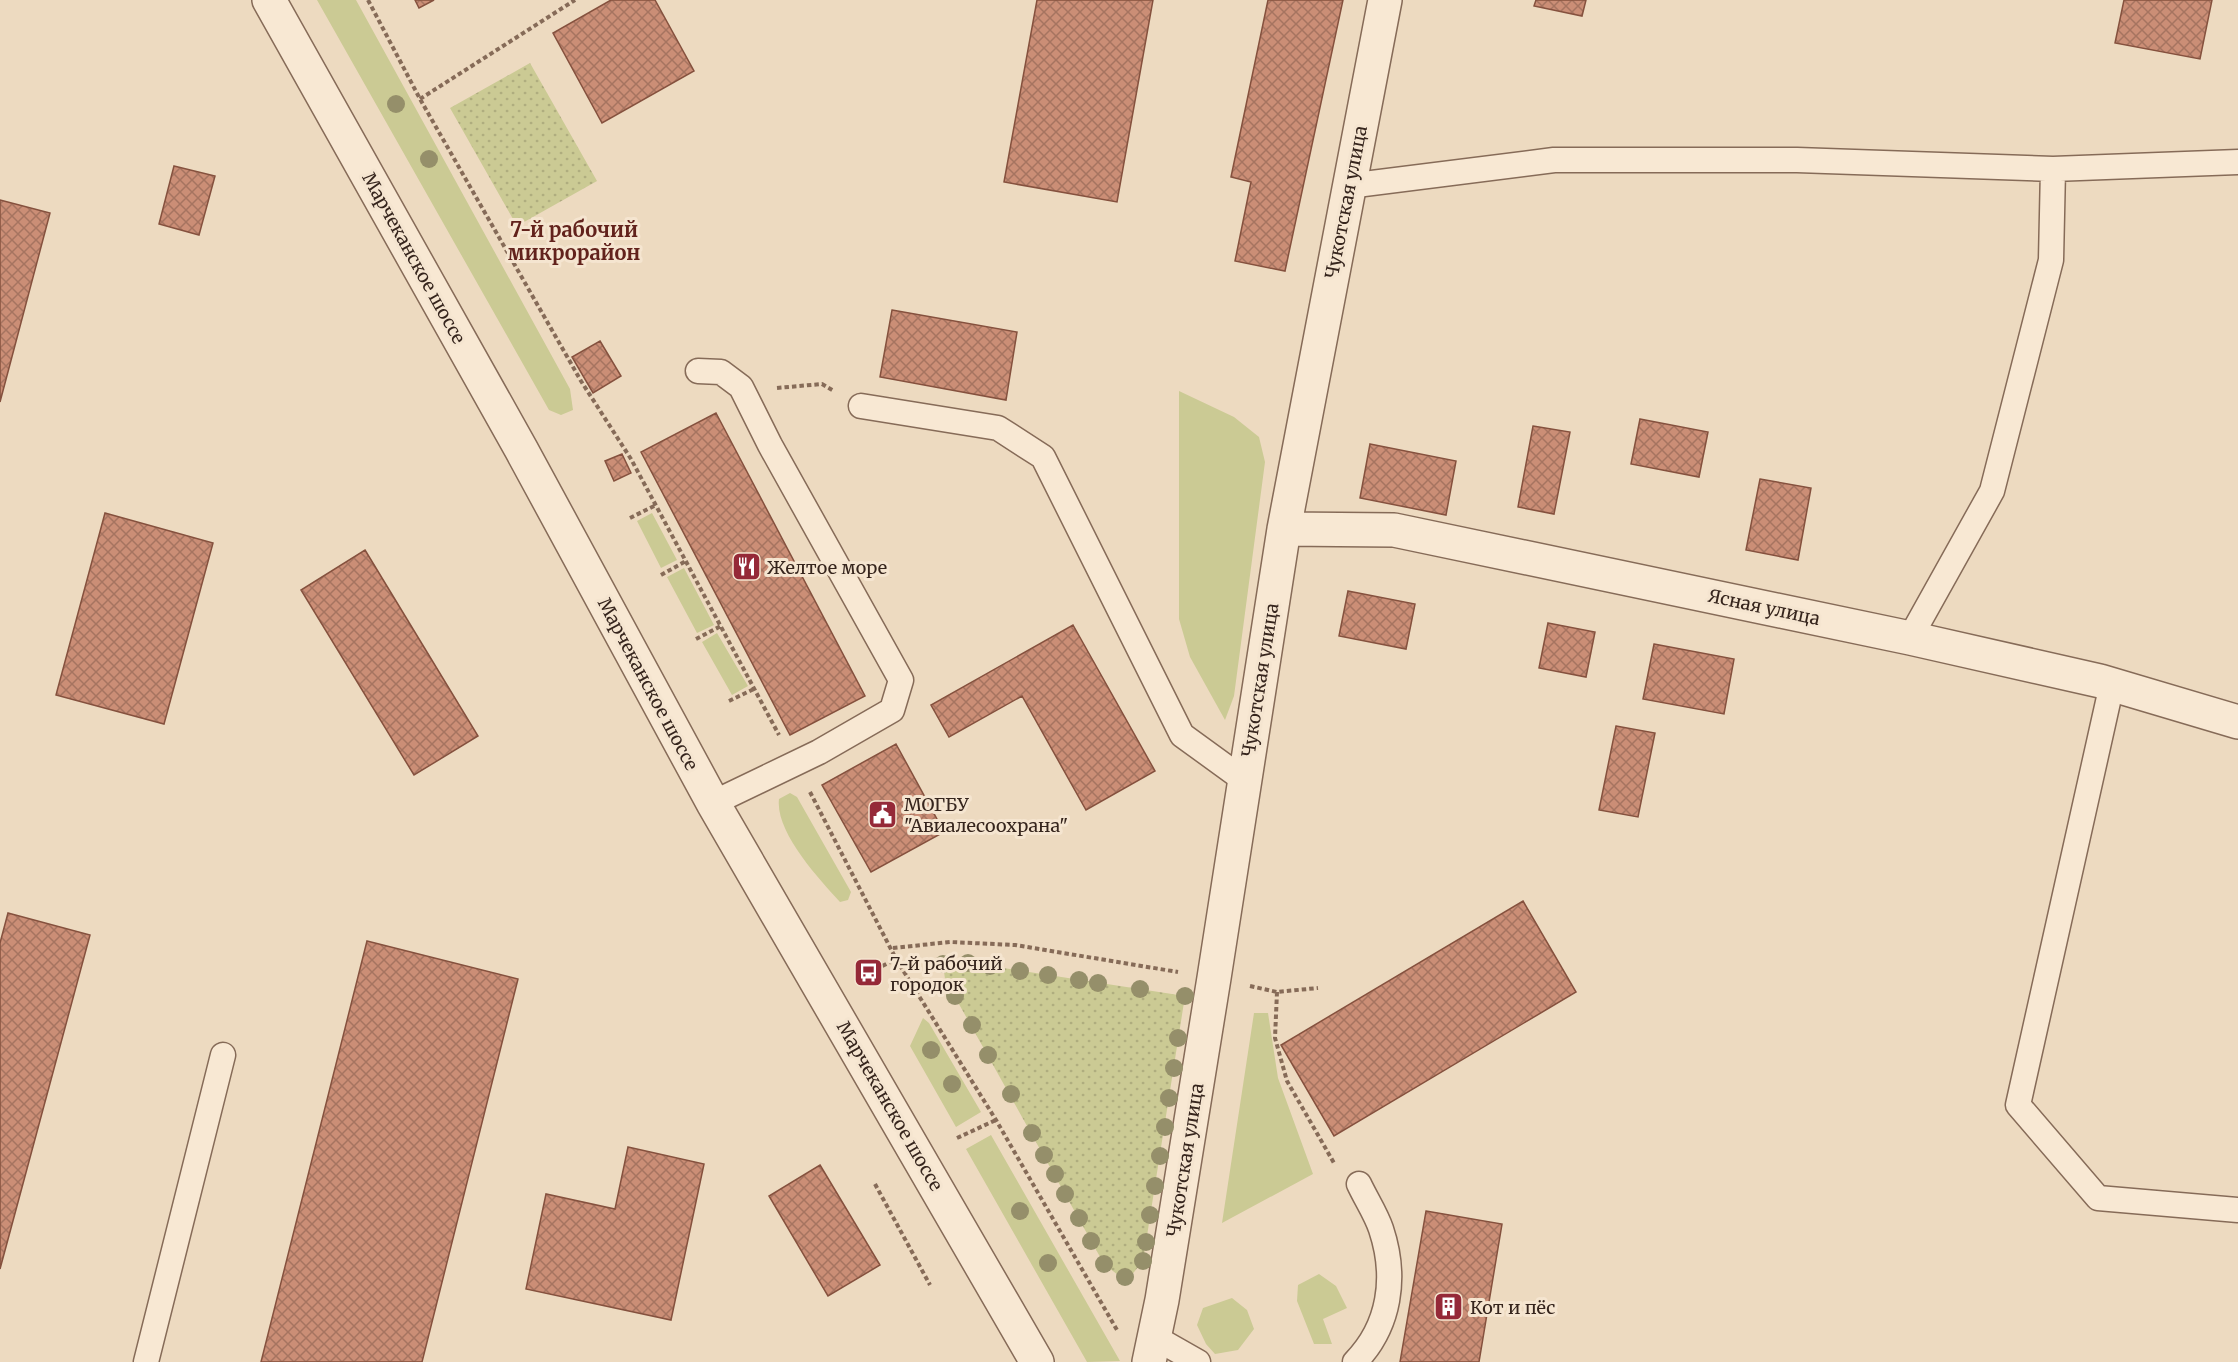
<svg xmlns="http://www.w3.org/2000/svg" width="2238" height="1362" font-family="Merriweather,serif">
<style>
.grass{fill:#cbca94}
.park{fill:url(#park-dots)}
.building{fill:url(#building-cross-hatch);stroke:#85513e;stroke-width:1.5}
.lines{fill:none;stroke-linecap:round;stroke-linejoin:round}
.service-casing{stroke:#866b58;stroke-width:27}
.minor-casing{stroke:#866b58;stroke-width:36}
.tertiary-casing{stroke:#866b58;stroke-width:36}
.path{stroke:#866b58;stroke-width:4;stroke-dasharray:4.5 3;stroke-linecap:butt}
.service{stroke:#f8e8d3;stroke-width:24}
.minor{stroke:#f8e8d3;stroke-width:33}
.tertiary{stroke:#f8e8d3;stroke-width:33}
.tree{fill:#958f6a}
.labels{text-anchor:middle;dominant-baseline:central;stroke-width:6;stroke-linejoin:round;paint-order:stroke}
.street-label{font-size:18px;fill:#36251d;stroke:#f5e5d0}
.poi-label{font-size:18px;fill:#36251d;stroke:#f5e5d0;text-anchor:start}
.neighbourhood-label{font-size:20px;font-weight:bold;fill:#62221c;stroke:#f5e5d0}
</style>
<defs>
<pattern id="park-dots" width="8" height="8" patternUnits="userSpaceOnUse" patternTransform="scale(1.5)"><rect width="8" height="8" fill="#cbca94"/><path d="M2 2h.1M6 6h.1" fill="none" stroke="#afad7f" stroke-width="1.8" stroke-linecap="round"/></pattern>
<pattern id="building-cross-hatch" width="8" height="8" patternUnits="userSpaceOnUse" patternTransform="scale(1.5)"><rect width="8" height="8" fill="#cb8e76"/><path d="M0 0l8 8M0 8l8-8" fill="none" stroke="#a67460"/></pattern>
</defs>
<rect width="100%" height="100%" fill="#eddac0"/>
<path class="grass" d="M317,0H356L570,389L573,410L561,415L549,410Z
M1179,391L1234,417L1259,437L1265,462L1234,696L1225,720L1190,657L1179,619Z
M652,513L677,560L661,568L637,521Z
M684,568L714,625L697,633L667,577Z
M717,633L748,686L732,695L702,642Z
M790,793L797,797L851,892L848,900L840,902C819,879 775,832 779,799Z
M1254,1013H1268L1278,1078L1313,1174L1222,1223Z
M923,1018L929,1023L981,1112L956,1127L910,1046Z
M991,1135L1120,1361L1087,1362L966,1149Z
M1319,1274L1336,1286L1347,1308L1323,1319L1332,1344H1314L1297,1301L1298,1285Z
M1232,1298L1247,1310L1254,1329L1238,1350L1215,1354L1206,1344L1197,1325L1203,1308Z"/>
<path class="park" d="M530,63L597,181L517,226L450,108Z
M958,961L1185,996L1143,1261L1130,1277L1118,1275L1104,1264L945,979L943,964Z"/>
<path class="building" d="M415,0H434L419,8Z
M611,0H655L694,71L602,123L553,33Z
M1037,0H1153L1117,202L1004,182Z
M1268,0H1343L1285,271L1235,261L1251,182L1231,177Z
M1536,0H1586L1582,16L1534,6Z
M2124,0H2212L2200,59L2115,43Z
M174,166L215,176L199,235L159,224Z
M0,200L50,213L0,402Z
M892,310L1017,332L1006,400L880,377Z
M600,341L621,376L593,393L572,357Z
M716,413L865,696L790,735L641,452Z
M1640,419L1708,432L1699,477L1631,464Z
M1533,426L1570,432L1554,514L1518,507Z
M1370,444L1456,461L1446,515L1360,498Z
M622,454L631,473L614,481L605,461Z
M1760,479L1811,488L1798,560L1746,550Z
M105,513L213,543L164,724L56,695Z
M365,550L478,736L414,775L301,590Z
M1348,591L1415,604L1406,649L1339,636Z
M1548,623L1595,632L1586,677L1539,668Z
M1073,625L1155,771L1086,810L1022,696L949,737L931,705Z
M1654,644L1734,659L1724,714L1643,699Z
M1616,726L1655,733L1638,817L1599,810Z
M896,744L944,832L871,872L822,785Z
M1523,901L1576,992L1334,1136L1281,1045Z
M8,913L90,935L0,1269V943Z
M367,941L518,979L422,1362H261Z
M628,1147L704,1164L671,1320L526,1289L546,1194L615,1209Z
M820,1165L880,1265L828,1296L769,1196Z
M1426,1211L1502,1224L1479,1362H1400Z"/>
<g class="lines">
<defs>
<path id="service" d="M1348,186L1554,160H1797L2053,169L2238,162
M698,371L721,372L741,387L770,445L901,680L892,710L819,752L713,803
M861,406L998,428L1043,457L1182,735L1244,780
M1910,638L1992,491L2051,260L2053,169
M2112,684L2018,1105L2098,1198L2238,1210
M1154,1337L1198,1362
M146,1362L223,1055
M1355,1362C1390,1326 1397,1277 1381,1229C1376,1214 1366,1199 1359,1184"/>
<path id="minor" d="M1284,529L1394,530L1910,638L2100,681L2238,722
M1149,1362L1162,1300L1214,978L1284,529L1385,0"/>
<path id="tertiary" d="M269,0L521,449L713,803L1037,1362"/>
</defs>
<use href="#service" class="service-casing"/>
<use href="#minor" class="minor-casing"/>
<use href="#tertiary" class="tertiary-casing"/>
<path class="path" d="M368,0L420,99L581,381L631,459L779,735
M420,99L575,0
M777,388L822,384L834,391
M630,518L656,505
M661,575L686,561
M696,639L721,626
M729,701L754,689
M810,792L896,959L996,1120L1117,1330
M893,948L950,942L1015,945L1178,972
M869,973L896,959
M1250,986L1277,992L1318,988
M1277,992L1275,1038L1287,1081L1334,1163
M957,1138L996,1120
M875,1184L930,1285"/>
<use href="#service" class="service"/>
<use href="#minor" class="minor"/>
<use href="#tertiary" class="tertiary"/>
</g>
<g class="tree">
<circle cx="396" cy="104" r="9"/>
<circle cx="429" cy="159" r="9"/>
<circle cx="968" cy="963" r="9"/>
<circle cx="943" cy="964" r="9"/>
<circle cx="990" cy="966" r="9"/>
<circle cx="1020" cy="971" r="9"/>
<circle cx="1048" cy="975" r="9"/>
<circle cx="1079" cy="980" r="9"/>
<circle cx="1098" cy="983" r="9"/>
<circle cx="1140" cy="989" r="9"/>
<circle cx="955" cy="996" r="9"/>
<circle cx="1185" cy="996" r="9"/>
<circle cx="972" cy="1025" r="9"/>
<circle cx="1178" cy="1038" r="9"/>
<circle cx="931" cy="1050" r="9"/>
<circle cx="988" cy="1055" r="9"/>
<circle cx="1174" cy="1068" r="9"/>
<circle cx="952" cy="1084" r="9"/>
<circle cx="1011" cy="1094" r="9"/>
<circle cx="1169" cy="1098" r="9"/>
<circle cx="1165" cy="1127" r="9"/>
<circle cx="1032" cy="1133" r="9"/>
<circle cx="1044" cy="1155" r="9"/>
<circle cx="1160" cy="1156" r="9"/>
<circle cx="1055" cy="1174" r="9"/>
<circle cx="1155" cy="1186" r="9"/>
<circle cx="1065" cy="1194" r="9"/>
<circle cx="1020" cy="1211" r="9"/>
<circle cx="1150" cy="1215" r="9"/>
<circle cx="1079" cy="1218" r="9"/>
<circle cx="1091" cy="1241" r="9"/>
<circle cx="1146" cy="1242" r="9"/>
<circle cx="1143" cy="1261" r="9"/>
<circle cx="1048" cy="1263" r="9"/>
<circle cx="1104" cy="1264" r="9"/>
<circle cx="1125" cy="1277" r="9"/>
</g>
<defs>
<symbol id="restaurant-square" viewBox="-11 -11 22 22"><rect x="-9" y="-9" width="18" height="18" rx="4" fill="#952938" stroke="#f5e5d0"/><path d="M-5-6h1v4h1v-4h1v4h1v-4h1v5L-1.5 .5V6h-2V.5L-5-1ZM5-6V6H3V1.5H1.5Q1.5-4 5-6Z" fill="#fff"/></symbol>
<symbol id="civic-square" viewBox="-11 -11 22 22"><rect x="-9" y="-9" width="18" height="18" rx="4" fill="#952938" stroke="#f5e5d0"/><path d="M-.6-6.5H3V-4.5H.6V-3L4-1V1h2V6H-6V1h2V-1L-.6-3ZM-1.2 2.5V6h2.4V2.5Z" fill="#fff"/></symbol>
<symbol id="bus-square" viewBox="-11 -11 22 22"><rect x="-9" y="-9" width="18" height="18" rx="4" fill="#952938" stroke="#f5e5d0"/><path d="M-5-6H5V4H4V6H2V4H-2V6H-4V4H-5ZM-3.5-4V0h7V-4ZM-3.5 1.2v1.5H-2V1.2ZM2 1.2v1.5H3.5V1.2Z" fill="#fff"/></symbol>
<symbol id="building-square" viewBox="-11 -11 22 22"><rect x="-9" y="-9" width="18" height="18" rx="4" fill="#952938" stroke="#f5e5d0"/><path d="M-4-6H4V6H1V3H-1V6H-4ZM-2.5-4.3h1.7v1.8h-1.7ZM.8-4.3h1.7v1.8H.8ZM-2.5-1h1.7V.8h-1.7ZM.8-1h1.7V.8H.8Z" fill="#fff"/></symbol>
</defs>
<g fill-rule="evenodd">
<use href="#restaurant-square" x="730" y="550" width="33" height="33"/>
<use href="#civic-square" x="866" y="798" width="33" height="33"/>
<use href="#bus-square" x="852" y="956" width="33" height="33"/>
<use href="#building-square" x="1432" y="1290" width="33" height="33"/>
</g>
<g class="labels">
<g class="street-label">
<text transform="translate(1346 202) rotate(-79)">Чукотская улица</text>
<text transform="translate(414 258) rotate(61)">Марчеканское шоссе</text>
<text transform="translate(1764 607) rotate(12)">Ясная улица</text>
<text transform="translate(1260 680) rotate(-81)">Чукотская улица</text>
<text transform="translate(648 684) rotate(62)">Марчеканское шоссе</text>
<text transform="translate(890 1106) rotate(60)">Марчеканское шоссе</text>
<text transform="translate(1185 1160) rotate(-81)">Чукотская улица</text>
</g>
<g class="poi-label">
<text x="767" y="567">Желтое море</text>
<text x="904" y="804">МОГБУ<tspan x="904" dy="21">"Авиалесоохрана"</tspan></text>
<text x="890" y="963">7-й рабочий<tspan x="890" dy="21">городок</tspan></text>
<text x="1470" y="1307">Кот и пёс</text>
</g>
<g class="neighbourhood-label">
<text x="574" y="229">7-й рабочий<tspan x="574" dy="23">микрорайон</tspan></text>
</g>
</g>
</svg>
